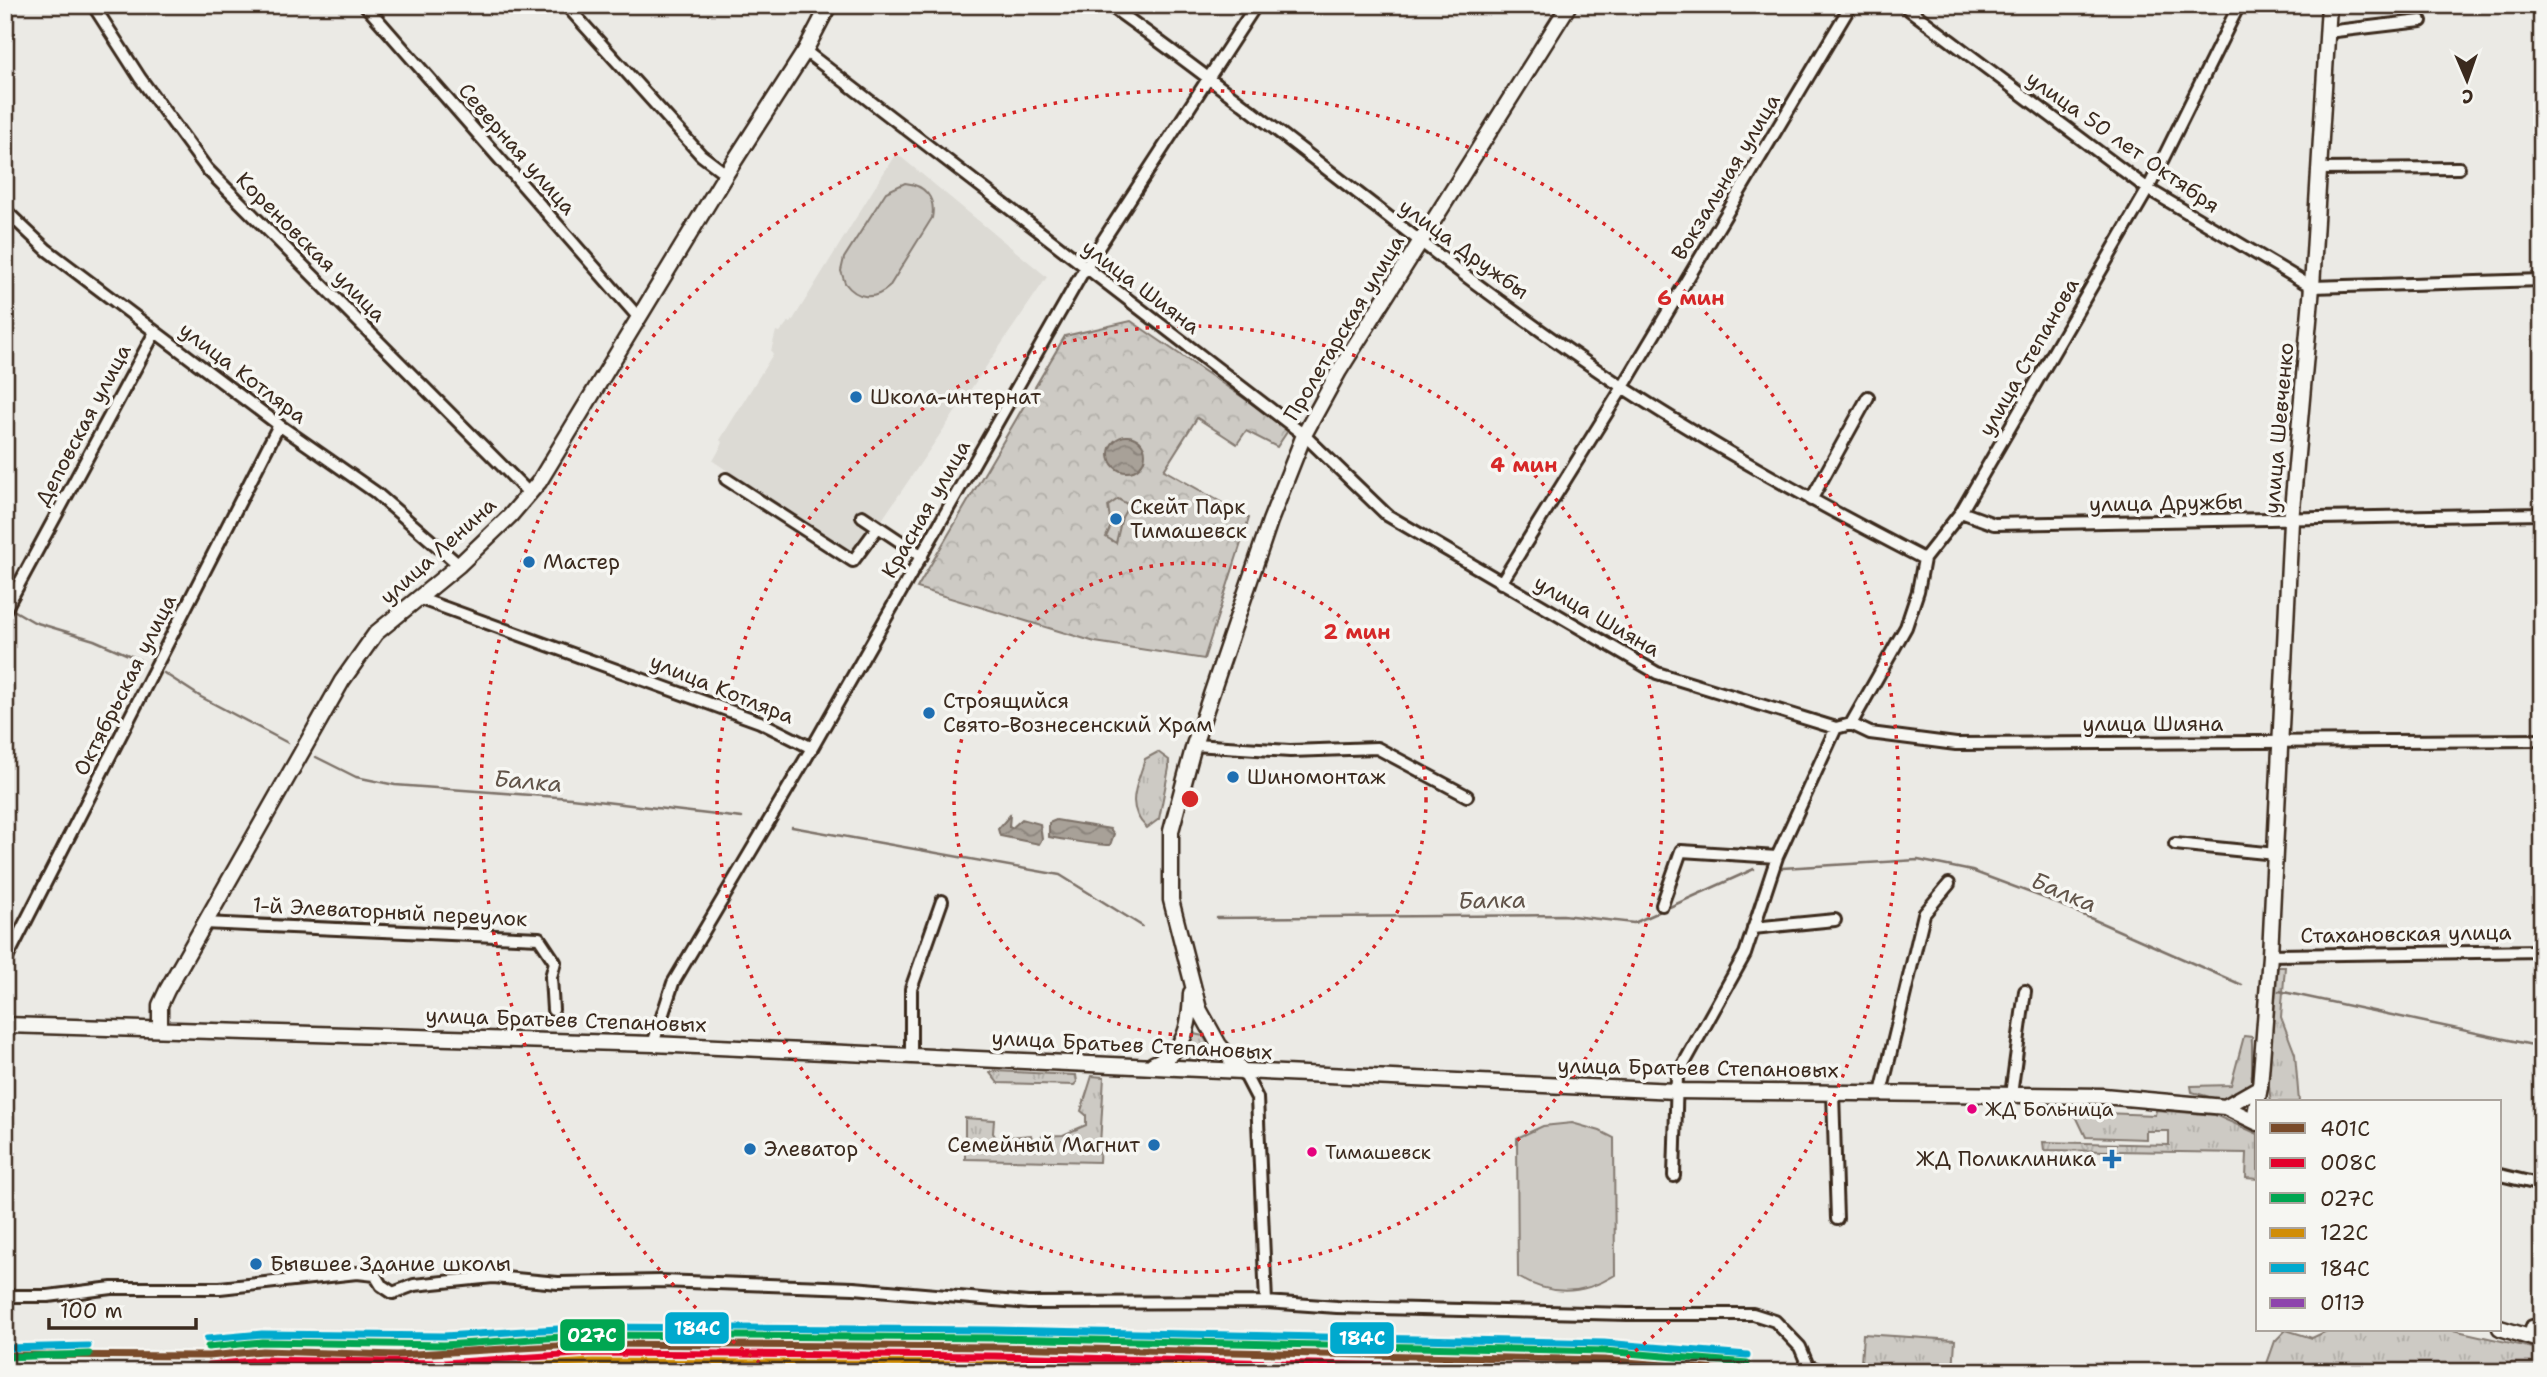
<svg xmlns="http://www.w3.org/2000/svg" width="2547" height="1377" font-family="'Shantell Sans',sans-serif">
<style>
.built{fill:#dcdad4}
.grass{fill:url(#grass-tufts);stroke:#847a71;stroke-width:2}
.park{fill:url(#park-crowns);stroke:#847a71;stroke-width:2}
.pitch{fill:#cdcac4;stroke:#847a71;stroke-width:2}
.water{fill:url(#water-waves);stroke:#7c7167;stroke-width:2}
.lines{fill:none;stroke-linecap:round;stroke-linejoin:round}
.stream{stroke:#7c7167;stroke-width:2.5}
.minor-casing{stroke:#3b2a1e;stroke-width:16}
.major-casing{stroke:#3b2a1e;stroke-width:19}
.minor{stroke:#f6f6f2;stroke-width:10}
.major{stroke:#f6f6f2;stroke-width:14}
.rail-1-casing{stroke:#f6f6f2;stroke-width:12}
.rail-2-casing{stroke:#f6f6f2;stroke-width:12}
.rail-3-casing{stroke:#f6f6f2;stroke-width:12}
.rail-4-casing{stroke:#f6f6f2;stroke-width:12}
.rail-5-casing{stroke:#f6f6f2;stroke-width:12}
.rail-6-casing{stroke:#f6f6f2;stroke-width:12}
.rail-1{stroke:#7a4b2a;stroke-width:7}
.rail-2{stroke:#e4002b;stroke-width:7}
.rail-3{stroke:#00a651;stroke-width:7}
.rail-4{stroke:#d18d06;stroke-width:7}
.rail-5{stroke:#00a9ce;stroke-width:7}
.rail-6{stroke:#8e44ad;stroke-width:7}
.ring{fill:none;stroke:#d62828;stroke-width:3.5;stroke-dasharray:3.5 7}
.poi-dot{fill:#1f6fb2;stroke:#f6f6f2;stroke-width:2.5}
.bus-dot{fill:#e5007d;stroke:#f6f6f2;stroke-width:2.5}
.labels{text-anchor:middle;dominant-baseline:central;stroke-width:7;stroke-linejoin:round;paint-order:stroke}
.bus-label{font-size:19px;fill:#3b2a1e;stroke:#f6f6f2;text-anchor:start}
.street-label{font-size:21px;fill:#3b2a1e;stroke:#f6f6f2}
.poi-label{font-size:21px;fill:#3b2a1e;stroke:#f6f6f2;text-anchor:start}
.water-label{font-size:23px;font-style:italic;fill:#615449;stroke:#f6f6f2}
.centre{fill:#d62828;stroke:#f6f6f2;stroke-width:3.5}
.ring-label{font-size:21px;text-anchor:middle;font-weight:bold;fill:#d62828;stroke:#f6f6f2;stroke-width:7;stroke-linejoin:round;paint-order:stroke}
.line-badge{stroke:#f6f6f2;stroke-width:2.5}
.badge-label{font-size:19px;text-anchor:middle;font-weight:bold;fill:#fff}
</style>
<defs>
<pattern id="grass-tufts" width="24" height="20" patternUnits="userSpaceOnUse" patternTransform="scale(1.75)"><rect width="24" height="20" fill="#cdcac4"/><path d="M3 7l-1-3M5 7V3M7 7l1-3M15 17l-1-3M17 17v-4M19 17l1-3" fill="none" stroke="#b1aea8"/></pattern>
<pattern id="park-crowns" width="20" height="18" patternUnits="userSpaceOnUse" patternTransform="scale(1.75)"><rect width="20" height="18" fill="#cdcac4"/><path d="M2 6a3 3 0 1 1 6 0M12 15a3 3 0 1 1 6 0" fill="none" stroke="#b1aea8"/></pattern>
<pattern id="water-waves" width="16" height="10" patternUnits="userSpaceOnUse" patternTransform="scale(1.75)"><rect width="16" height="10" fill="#a8a198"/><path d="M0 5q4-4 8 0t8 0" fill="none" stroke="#8a837b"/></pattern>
</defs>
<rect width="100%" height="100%" fill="#ebeae5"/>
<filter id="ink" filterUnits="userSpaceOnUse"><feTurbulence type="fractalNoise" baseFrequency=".0143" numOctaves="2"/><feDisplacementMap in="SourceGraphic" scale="14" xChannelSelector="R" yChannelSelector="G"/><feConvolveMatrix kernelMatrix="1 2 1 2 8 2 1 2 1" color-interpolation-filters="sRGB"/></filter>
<g filter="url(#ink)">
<path class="built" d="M896,153L1047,277L856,558L713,461L723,443L720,440L773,354L771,351L776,331L780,332L788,322L791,323Z"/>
<path class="grass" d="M1158,752L1169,760V768L1159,819L1147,828C1124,806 1137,786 1145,759Z
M2278,967H2285L2281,1017L2295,1054L2299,1102H2271C2264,1059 2270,1010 2278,967Z
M1194,1034L1203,1036L1216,1055L1213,1060L1205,1063L1190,1060L1185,1054Z
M2244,1036L2252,1037V1085L2224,1101L2192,1092L2191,1086L2231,1085Z
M995,1071L1073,1075H1076L1077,1082L1074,1085L998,1083L990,1073Z
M1092,1076L1104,1077L1099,1162L965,1159V1118L994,1120L993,1133L1000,1145H1008L1010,1137L1031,1135L1035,1150L1039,1148L1042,1136L1063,1135L1086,1125V1115L1081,1111Z
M2156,1110L2215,1115L2258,1134V1179L2246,1178L2247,1153L2044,1150L2043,1142L2169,1145V1131H2146V1139L2086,1137L2076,1116H2053L2052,1111L2155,1115Z
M2286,1330L2312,1338L2329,1330H2453L2542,1350V1371L2264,1372L2275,1341Z
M1863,1334L1955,1340L1953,1372H1847V1363H1861Z"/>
<path class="park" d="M1131,321L1289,429L1277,447L1246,431L1237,444L1197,418L1164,470L1249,518L1204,659L1095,642L917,588L1065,336Z"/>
<path class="pitch" d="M905,183C925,185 936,198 932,218L889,287C874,301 857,299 845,283L841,271L844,258L886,192Z
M1118,499L1129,505L1122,517L1116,543L1106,537L1111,526L1108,506Z
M1572,1123L1600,1131L1614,1138L1615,1275C1583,1295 1550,1296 1518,1277L1517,1138L1543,1126Z"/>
<path class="water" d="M1109 454a18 18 0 1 1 36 0a18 18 0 1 1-36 0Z
M1010,815L1009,827L1012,828L1022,819L1040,824L1042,839L1039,844L1000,836L998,829Z
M1056,820L1110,829L1114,834L1110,845C1103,846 1058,839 1049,837V823Z"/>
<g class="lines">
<path class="stream" d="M15,611L34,622L94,640L140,660
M164,673L201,697L288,743
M316,757L356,777L395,785L571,798L742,818
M792,827L1060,875L1142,926
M1782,868L1918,860L1972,871L2047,899L2242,985
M1217,918L1563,915L1634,923L1754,869
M2279,991L2542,1047"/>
<defs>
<path id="minor" d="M93,5L140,78L207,169L529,493
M365,5L639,318
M566,5L701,155L726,174
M1109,5C1284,129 1445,270 1624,388C1721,451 1821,506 1924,559
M1903,5L2148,189L2312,287L2542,280
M2327,32L2421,21
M805,51L1304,435L1387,515L1657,673L1836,728L1851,724L1870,733L1956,744L2542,740
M2319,169L2459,168
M5,210L47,250L279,425L375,492L459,565
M726,479L853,561L878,527
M1811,500L1868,397
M1961,512L1994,524L2542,514
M862,516L922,556
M1501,583L1623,387L1851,5
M418,598L760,722L812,748
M5,610L155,332
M1851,724L1906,627L1918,591L1924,559L1961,512L2148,189L2239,5
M1194,745L1290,751L1377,748L1467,796
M2175,844L2276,854
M1662,905L1681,851L1777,857
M204,923L539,938L555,962L551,977L553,1010
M1753,928L1835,920
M2270,955L2542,951
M5,962L279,425
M653,1044L673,983L812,748L1085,268L1256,5
M911,1055V989L942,901
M1244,1073L1257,1098L1266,1302
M1833,1093L1837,1219
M1881,1093L1924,914L1949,884
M2011,1095L2025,991
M2500,1175L2542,1185
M1674,1176L1677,1076L1745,954L1777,857L1836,728
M5,1296H48L112,1288H220L357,1273L375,1275L381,1285L393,1293L414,1285L493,1277L558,1283L660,1281L854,1288L1028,1303L1266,1302L1337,1307L1628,1314H1753L1775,1321L1800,1347L1808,1366L1824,1372
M2529,1335L2532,1326L2542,1324"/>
<path id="major" d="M5,1025L653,1044L1676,1091L2103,1096L2225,1107L2258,1123
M160,1028V1005L167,990L342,681L376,633L459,565L510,516L539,482L726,174L805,51L829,5
M1153,1064C1186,1051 1190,1026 1191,993
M1244,1073L1219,1045L1199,1009L1171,900V831L1194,745L1270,521L1304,435L1339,371L1569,5
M2225,1107L2260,1087
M2254,1120L2260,1087L2270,955L2291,521L2312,287L2329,5
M2500,1328L2542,1341"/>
</defs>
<use href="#minor" class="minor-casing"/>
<use href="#major" class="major-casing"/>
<use href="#minor" class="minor"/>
<use href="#major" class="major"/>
<defs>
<path id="rail-1" d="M5,1355L209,1356L262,1351L397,1355L591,1344L995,1347L1604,1360L1743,1372"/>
<path id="rail-2" d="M210,1365L262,1360L445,1363L591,1353L995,1356L1639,1372"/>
<path id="rail-3" d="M208,1347L262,1342L444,1345L591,1335L995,1338L1604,1351L1747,1363
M5,1357L89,1354"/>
<path id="rail-4" d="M228,1372L263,1369L445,1371L592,1362L995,1364L1334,1372"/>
<path id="rail-5" d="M207,1339L262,1334L444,1336L591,1327L995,1330L1604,1343L1747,1355
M5,1348L88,1346"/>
<path id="rail-6" d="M570,1372H793"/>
</defs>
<use href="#rail-1" class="rail-1-casing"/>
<use href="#rail-2" class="rail-2-casing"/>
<use href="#rail-3" class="rail-3-casing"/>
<use href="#rail-4" class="rail-4-casing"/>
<use href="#rail-5" class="rail-5-casing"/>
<use href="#rail-6" class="rail-6-casing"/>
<use href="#rail-1" class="rail-1"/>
<use href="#rail-2" class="rail-2"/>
<use href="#rail-3" class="rail-3"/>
<use href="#rail-4" class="rail-4"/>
<use href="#rail-5" class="rail-5"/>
<use href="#rail-6" class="rail-6"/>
</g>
</g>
<g class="ring">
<circle cx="1190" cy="799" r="236"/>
<circle cx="1190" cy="799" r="473"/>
<path d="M768 1369A709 709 0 1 1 1612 1369"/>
</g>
<g class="poi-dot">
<circle cx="856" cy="397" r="7"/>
<circle cx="1116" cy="519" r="7"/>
<circle cx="529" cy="562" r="7"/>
<circle cx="929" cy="713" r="7"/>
<circle cx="1233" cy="777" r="7"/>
<circle cx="1154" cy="1145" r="7"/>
<circle cx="750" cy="1149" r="7"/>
<path d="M2108.5 1148.5h7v7h7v7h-7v7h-7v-7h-7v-7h7z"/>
<circle cx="256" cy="1264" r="7"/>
</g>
<g class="bus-dot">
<circle cx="1972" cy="1109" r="6"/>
<circle cx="1312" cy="1152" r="6"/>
</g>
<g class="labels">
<g class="bus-label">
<text x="1985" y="1109">ЖД Больница</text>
<text x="1325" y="1152">Тимашевск</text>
</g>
<g class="street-label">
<text transform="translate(2123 142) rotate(35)">улица 50 лет Октября</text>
<text transform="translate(517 149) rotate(49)">Северная улица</text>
<text transform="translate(1726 177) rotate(-59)">Вокзальная улица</text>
<text transform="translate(311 247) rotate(45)">Кореновская улица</text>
<text transform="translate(1464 249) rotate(36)">улица Дружбы</text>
<text transform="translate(1141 287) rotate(37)">улица Шияна</text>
<text transform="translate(1344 328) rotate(-59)">Пролетарская улица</text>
<text transform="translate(2029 357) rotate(-60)">улица Степанова</text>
<text transform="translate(243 373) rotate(37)">улица Котляра</text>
<text transform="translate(83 425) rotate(-62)">Деповская улица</text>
<text transform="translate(2279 428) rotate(-85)">улица Шевченко</text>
<text transform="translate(2166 503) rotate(-1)">улица Дружбы</text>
<text transform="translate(926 509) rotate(-60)">Красная улица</text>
<text transform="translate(438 551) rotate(-42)">улица Ленина</text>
<text transform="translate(1597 616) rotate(30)">улица Шияна</text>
<text transform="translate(125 685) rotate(-63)">Октябрьская улица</text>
<text transform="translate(722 689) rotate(22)">улица Котляра</text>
<text x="2153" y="724">улица Шияна</text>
<text transform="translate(390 912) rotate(3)">1-й Элеваторный переулок</text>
<text transform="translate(2406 934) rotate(-1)">Стахановская улица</text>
<text transform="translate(566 1020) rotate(2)">улица Братьев Степановых</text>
<text transform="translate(1132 1045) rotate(3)">улица Братьев Степановых</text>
<text transform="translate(1698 1068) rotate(1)">улица Братьев Степановых</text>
</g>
<g class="poi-label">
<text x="870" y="397">Школа-интернат</text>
<text x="1130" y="507">Скейт Парк<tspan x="1130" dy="24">Тимашевск</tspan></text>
<text x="543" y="562">Мастер</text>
<text x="943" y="701">Строящийся<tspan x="943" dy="24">Свято-Вознесенский Храм</tspan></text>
<text x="1247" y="777">Шиномонтаж</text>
<text x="1140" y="1145" text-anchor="end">Семейный Магнит</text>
<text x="764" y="1149">Элеватор</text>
<text x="2096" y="1159" text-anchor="end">ЖД Поликлиника</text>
<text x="270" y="1264">Бывшее Здание школы</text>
</g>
<g class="water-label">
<text transform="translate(528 781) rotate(5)">Балка</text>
<text transform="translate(2064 892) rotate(23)">Балка</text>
<text transform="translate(1492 900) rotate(-1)">Балка</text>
</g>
</g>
<circle cx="1190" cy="799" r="10" class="centre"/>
<g class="ring-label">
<text x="1691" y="305">6 мин</text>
<text x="1524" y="472">4 мин</text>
<text x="1357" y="639">2 мин</text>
</g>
<g class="line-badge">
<rect x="664" y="1311" width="66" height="34" rx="7" fill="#00a9ce"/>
<rect x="559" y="1318" width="67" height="34" rx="7" fill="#00a651"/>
<rect x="1329" y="1321" width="66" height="34" rx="7" fill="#00a9ce"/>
</g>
<g class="badge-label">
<text x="697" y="1335">184С</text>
<text x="592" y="1342">027С</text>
<text x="1362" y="1345">184С</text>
</g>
<rect width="2547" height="1377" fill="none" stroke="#f6f6f2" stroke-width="28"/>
<rect x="14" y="14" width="2519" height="1349" fill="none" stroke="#3b2a1e" stroke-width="2.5" filter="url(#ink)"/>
<rect x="2256" y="1100" width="245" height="231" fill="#f6f6f2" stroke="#aba49d" stroke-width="2"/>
<rect x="2270" y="1123" width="35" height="10" fill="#7a4b2a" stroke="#aba49d" stroke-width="2"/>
<text x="2320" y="1136" font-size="21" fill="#3b2a1e">401С</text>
<rect x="2270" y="1158" width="35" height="10" fill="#e4002b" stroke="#aba49d" stroke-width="2"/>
<text x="2320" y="1170" font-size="21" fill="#3b2a1e">008С</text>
<rect x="2270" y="1193" width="35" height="10" fill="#00a651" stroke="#aba49d" stroke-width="2"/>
<text x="2320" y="1206" font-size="21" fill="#3b2a1e">027С</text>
<rect x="2270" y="1228" width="35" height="10" fill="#d18d06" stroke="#aba49d" stroke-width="2"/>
<text x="2320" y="1240" font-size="21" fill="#3b2a1e">122С</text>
<rect x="2270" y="1263" width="35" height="10" fill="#00a9ce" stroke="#aba49d" stroke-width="2"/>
<text x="2320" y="1276" font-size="21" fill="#3b2a1e">184С</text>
<rect x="2270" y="1298" width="35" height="10" fill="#8e44ad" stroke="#aba49d" stroke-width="2"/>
<text x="2320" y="1310" font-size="21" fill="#3b2a1e">011Э</text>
<g transform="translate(2467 80) rotate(178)" stroke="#f6f6f2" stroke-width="5" paint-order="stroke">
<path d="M0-5L12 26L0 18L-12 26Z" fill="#3b2a1e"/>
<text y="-10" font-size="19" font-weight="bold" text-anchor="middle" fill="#3b2a1e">С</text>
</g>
<path d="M49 1318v10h147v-10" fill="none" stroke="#3b2a1e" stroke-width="3.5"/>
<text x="60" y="1318" font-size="21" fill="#3b2a1e" stroke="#f6f6f2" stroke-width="5" paint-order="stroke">100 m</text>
</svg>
